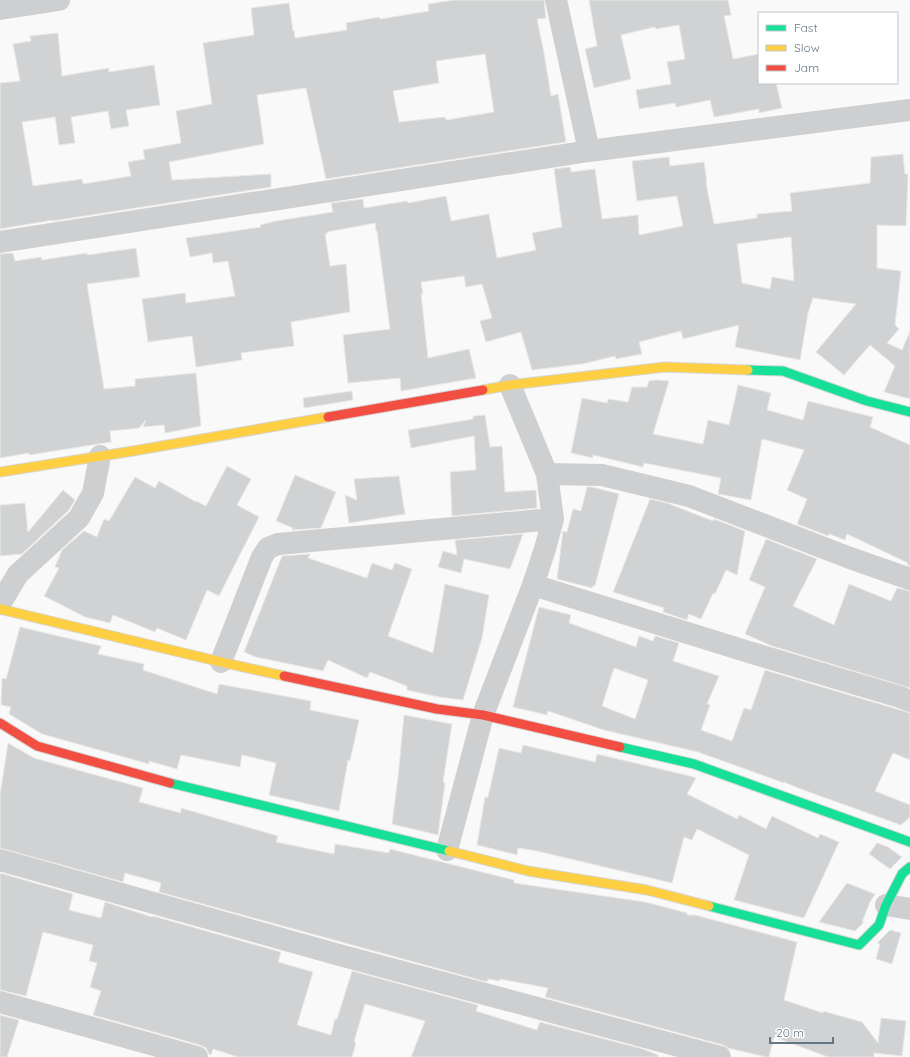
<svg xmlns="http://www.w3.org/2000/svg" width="910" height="1057" font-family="Quicksand,sans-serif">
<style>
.building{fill:#d0d2d3;stroke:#e8e8e8;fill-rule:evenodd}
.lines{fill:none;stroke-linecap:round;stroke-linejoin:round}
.fast-casing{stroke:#d5d6d7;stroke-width:11}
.slow-casing{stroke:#d5d6d7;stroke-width:11}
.jam-casing{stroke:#d5d6d7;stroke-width:11}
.street{stroke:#cecfd0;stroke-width:22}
.fast{stroke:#16e098;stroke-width:9}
.slow{stroke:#ffcf43;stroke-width:9}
.jam{stroke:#f24e42;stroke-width:9}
</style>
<rect width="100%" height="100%" fill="#f9f9f9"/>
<path class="building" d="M454,0H544L546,18L537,19L544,53L551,96L558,94L566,142L326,179L306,88L257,95L264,144L169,162L172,180L271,174V187L53,221V220L0,229V83L20,81L13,44L31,41L30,36L58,33L62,76L109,68V72L154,65L160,105L126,110L129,126L111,129L108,111L71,117L75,143L59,145L55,117L22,122L33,186L82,179L83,184L131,176L128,162L145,159L143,150L181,143L176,111L212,104L203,43L254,35L251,8L289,3L293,31L294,30L295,38L347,30L346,23L379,17L380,19L429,11L428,4ZM485,54L494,112L446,120L445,117L399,122L393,91L439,83L436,61Z
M589,0H728L731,15L724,16L733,59L759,54V83H776L782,108L759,113V109L714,117L710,100L676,107L675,103L639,109L636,90L671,84L667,62L685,59L679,25L656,29L655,27L621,35L631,79L594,88L585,49L597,46Z
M903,154L905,174H908L906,226L877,225V268L901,271L895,325L899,329L887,343L902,350L910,331V399L884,392L895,366L870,345L844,375L816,352L856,304L813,298L808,313L800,360L735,347L739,325L683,339L681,331L639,342L642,354L616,359L615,356L582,364L532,370L521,332L486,342L480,321L492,318L482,284L466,287L464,276L421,282L423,294H421L428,358L469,349L476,378L401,391L400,378L348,383L343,335L390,329L377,231H376L375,223L327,232V234H325L330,266L346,264L350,312L291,322L294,346L241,353L242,360L196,367L192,336L148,342L142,299L185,293L186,303L235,296L228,261L213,263L212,253L190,257L186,238L261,227L260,225L276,221L333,212L331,203L363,199L364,208L407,201L408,203L446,196L451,221L489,214L497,258L536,250L532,233L562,227L554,169L570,167L571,172L595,169L602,219L638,215L639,235L683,226L677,196L637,201L632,161L669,157L670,166L704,162L707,183H706L714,224L757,218V214L792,211L790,193L870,183L871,157ZM791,237L794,281L772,277L770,289L742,283L737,244Z
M136,248L140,277L87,284L104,389L135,386V379L196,373L201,426L165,433L164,425L143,427L146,420L139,428L110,431L111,442L29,455V453L0,458V254L13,253L15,261L41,257L42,260L87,253V255Z
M657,380L669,381L653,434L703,444L708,420L729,425L738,385L771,393L767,410L803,420L808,401L873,417L870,427L910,445V566L907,565L908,563L847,534L845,540L829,534L828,536L797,524L807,499L787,490L804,450L762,439L751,500L718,494L721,478L644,463L643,467L593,455V458L571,453L582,398L607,403L608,399L628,402L632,387H647L649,381Z
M352,391L353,400L304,408L303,398Z
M485,415L490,447L502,446L505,492L536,490L537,508L452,516L450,472L476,470L474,436L411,448L408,430L473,419V416Z
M227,466L251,479L237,505L259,517L219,596L207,590L186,640L157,628L155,632L113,615L110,623L85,617L44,596L59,568L55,567L62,550L84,531L97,537L104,519L109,521L135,477L155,488L159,481L196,502V501L206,506Z
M295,475L336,492L321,528L292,530L293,528L276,521Z
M399,476L405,514L349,523L345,495L357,500L354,479Z
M587,487H592L619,494L595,586H593L592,588L557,579L563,531L567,532L573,509L581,511Z
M63,490L75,500L69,510L22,554L0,556V505L25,503L28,532Z
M650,499L667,503L713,521L714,519L745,531L737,575L726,570L715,594L713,593L701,619L689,614L687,620L663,612L664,608L613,592Z
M523,534L510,569L464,559L461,573L438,567L443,551L457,555L455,540Z
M766,539L817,559L793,606L834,625L849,584L891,601L897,588L910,591V688L772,646L745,634L765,587L749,580Z
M310,554L308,558L367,578L372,563L392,570L395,563L412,569L388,636L433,653L445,584L489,595L482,638L463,700L439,697L407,690V686L370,672L367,678L328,660L323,671L256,657L244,652L282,556Z
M539,607L571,615L569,623L636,647L639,636L653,641L655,636L679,643L673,661L719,676L707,704L710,705L701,730L732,741L744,708L751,710L765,670L910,713V760L893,753L875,791L910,805V817L901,825L798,788L784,782V783L698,752L604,730L548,711L547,715L513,707ZM614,668L648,680L635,719L602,706Z
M20,627L101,646L98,654L144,664L143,670L217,694L219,684L311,701L310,710L359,720L350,761L348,760L339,811L269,795L276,763L242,755L240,767L181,755L177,769L149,761V764L42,734L9,714L11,707L1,705L2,678L6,679Z
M404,715L452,724L443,782L445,783L438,835L392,824L398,777Z
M8,743L34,758L143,788L139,802L181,813V808L278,836L276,842L334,854L335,844L389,853L390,849L514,880V883L645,902L687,913V915H695L797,942L784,1000L823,1013V1011L862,1022L878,1043L881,1018L906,1021L902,1056L874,1053V1057H828L774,1037L769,1057H766L728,1048L723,1045L545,997L548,988L500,979L499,981L488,979L487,982L159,892L161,883L125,873L123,882L0,848V795Z
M523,745L595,762L597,754L690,776L696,778L687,794L737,819L739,815L766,829L772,816L818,838L820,834L839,842L804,918L734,900L749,855L697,829L692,840L684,837L672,883L537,851L518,848L517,855L477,845L485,797H488L499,748L521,753Z
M877,843L888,847L902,857L890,869L869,854Z
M0,873L73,894L69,910L101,918L105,902L152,917L153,916L281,952L278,962L313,972L297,1025L331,1035L335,1019H337L352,971L478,1005L476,1011L537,1030L540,1022L643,1049L658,1055V1057H411L425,1021L365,1004L354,1042L356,1043L352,1057H238L213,1049L211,1055L209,1054L206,1048L200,1045L93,1015L101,991L90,987L97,963L89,961L93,945L43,932L26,996L0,990Z
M847,883L875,894L870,902L862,922H864L855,931L819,922Z
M890,930L901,933L892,964L876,959L880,944L877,943Z
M0,1015L19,1020L7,1057H0Z"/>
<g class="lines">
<defs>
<path id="fast" d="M748,370L783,371L867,401L910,412
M620,747L694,764L910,842
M170,783L449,851
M709,906L859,945L879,925L886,905L902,874L910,867"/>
<path id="slow" d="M483,390L510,385L665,367L748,370
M0,472L133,451L328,417
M0,609L221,662L284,676
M449,851L528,871L647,890L709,906"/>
<path id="jam" d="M328,417L483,390
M284,676L437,709L483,715L620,747
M0,723L37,746L170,783"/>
</defs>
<use href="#fast" class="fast-casing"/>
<use href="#slow" class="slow-casing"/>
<use href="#jam" class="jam-casing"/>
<path class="street" d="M556,0L589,151
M0,9L59,0
M0,242L589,151L910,110
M547,474L602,475L689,496L850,558L910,579
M533,585L752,653L900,697L910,701
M0,604L18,574L79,518L93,493L100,456
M221,662L262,557L268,548L278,544L553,519
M447,850L483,715L533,585L545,549L553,519L547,474L510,385
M0,860L343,956L720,1057
M886,905L910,909
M0,1002L197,1057"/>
<use href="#fast" class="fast"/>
<use href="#slow" class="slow"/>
<use href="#jam" class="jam"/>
</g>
<rect x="758" y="12" width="140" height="72" fill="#ffffff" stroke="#c1c8cd"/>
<rect x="766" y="25" width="20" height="6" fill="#16e098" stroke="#c1c8cd"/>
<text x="794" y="32" font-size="12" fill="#657683">Fast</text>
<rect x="766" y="45" width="20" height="6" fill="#ffcf43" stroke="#c1c8cd"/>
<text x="794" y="52" font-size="12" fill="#657683">Slow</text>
<rect x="766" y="65" width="20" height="6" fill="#f24e42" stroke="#c1c8cd"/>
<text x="794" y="72" font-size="12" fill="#657683">Jam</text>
<path d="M770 1037v6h63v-6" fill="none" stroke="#657683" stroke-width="2"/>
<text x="776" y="1037" font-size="12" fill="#657683" stroke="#ffffff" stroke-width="3" paint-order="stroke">20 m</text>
</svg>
